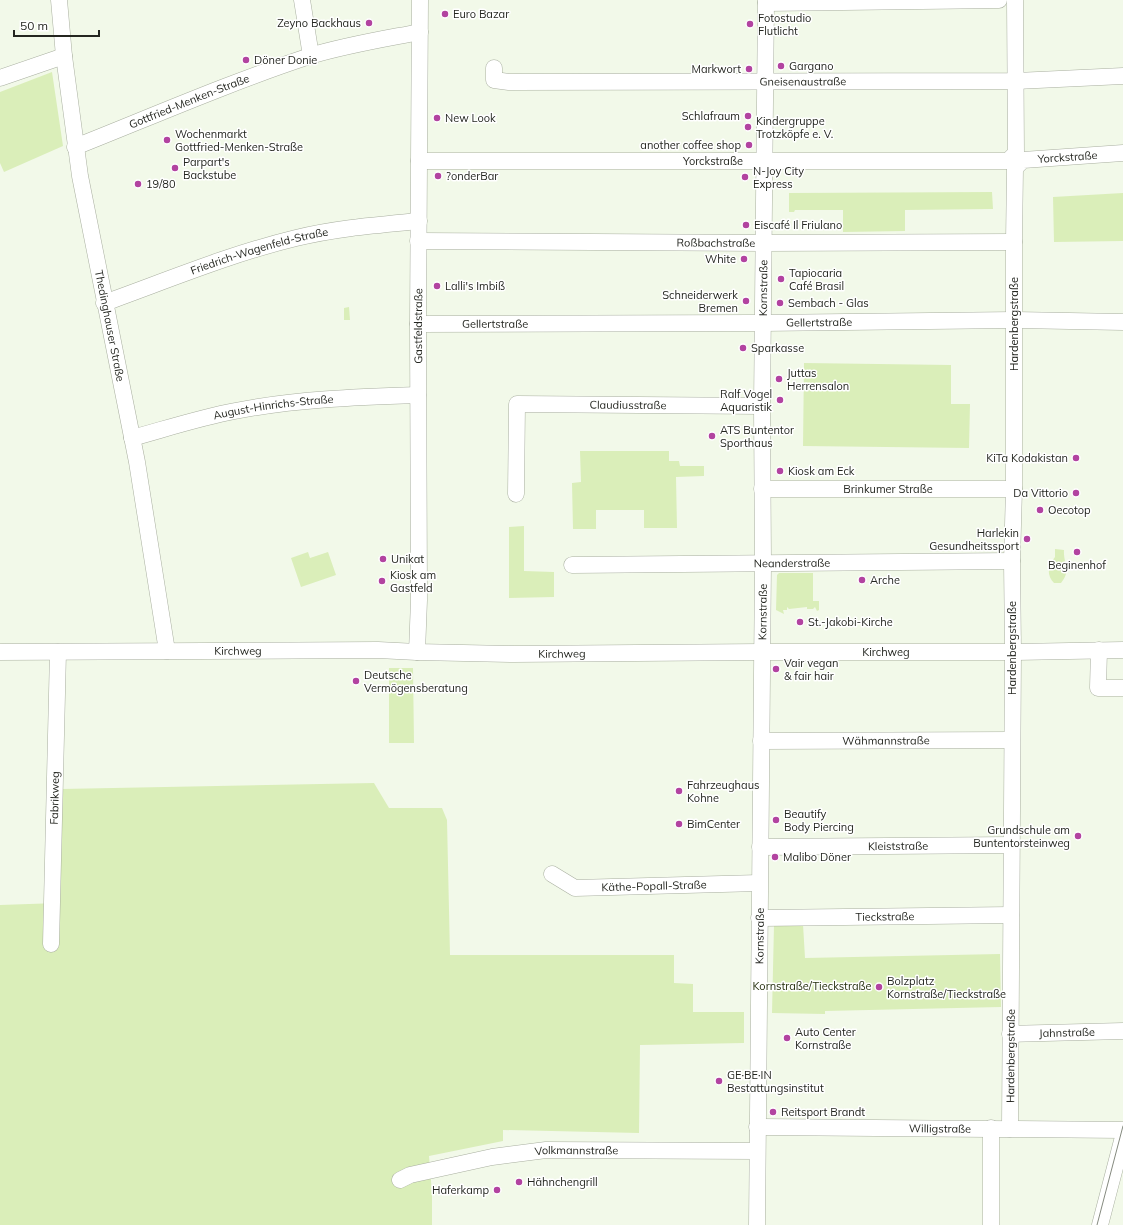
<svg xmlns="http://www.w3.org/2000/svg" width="1123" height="1225" font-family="Mulish,sans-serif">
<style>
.green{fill:#daeeb9}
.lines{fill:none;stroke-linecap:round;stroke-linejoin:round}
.minor-casing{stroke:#a9afa0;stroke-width:17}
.minor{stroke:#fff;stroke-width:16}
.tram{stroke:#858a7f;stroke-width:1}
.poi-dot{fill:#b243a0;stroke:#fff;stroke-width:1.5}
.labels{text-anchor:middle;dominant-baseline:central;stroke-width:3;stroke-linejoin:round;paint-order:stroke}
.poi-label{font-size:11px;fill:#242620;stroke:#fff;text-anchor:start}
.street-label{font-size:11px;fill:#242620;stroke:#fff}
.park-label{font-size:11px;fill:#242f0d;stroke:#fff}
</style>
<rect width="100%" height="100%" fill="#f2f9e9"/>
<path class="green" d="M52,72L63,146L4,172L0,163V92Z
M992,192L993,209L905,210V231L843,232V210H795L794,212H789V193Z
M1123,193V241L1054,242L1053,197Z
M349,307L350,320H344V308Z
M804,363L951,365V404H970L969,448L803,446Z
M580,451H669V461H679L680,466H704V476L676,477L677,528H644V510H596V529H573L572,483L581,482Z
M524,526V571L554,572V597L509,598V527Z
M1055,549L1064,550C1063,564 1072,569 1061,583H1054C1046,575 1048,565 1055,557Z
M308,552L310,558L328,552L336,575L301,587L291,558Z
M779,573H813V601H819V610L817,611L815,607L813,609H807V607L789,609L787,607V610H783L784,614L776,610L777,575Z
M389,668H413L414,743H389Z
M374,783L389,808H442L447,820L450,955H674V983L693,984V1012H744V1043L640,1045L639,1133L503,1130V1141L429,1156L432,1193V1225H0V905L58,903L61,789Z
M803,924L805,958L1000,954L1001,1007L825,1011V1014L772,1013L774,925Z"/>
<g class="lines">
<defs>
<g id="minor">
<path id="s1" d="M59,0L64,56L80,176L137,462L167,651"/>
<path d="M302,0L311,56"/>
<path d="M766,3L999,0"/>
<path id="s2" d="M494,68V80L509,82L1016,81L1123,76"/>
<path d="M0,78L64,56"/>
<path id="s3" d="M75,147C153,116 231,82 310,56C346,45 384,39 420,32"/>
<path id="s4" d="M419,161H1008L1016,153L1015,0"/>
<path id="s5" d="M418,241L764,243L1014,242"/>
<path id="s6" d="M104,303C168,280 230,254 296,238C337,228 378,225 419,221"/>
<path id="s7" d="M418,324L754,323L1014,320L1123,322"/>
<path id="s8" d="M132,438C165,429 202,417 235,411C296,399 357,397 418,395"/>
<path id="s9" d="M762,489H1014"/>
<path id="s10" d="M516,494L517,404L762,406"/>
<path id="s11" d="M572,565L1012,561"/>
<path d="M1099,650L1098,688H1123"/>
<path id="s12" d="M0,652L378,650L417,652L514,654L761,652H1013L1123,650"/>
<path id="s13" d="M417,652L419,600L418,324L420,0"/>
<path id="s14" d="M761,741L1012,740"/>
<path id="s15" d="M760,847L1012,845"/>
<path id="s16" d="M552,874L575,888L759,883"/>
<path id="s17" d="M759,918L1011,915"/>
<path id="s18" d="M51,944L58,652"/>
<path id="s19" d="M1010,1034L1123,1031"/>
<path id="s20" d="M757,1127L1123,1130"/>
<path id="s21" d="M1010,1129L1013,652L1012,561L1014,489V242L1015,168L1023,160L1123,153"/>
<path id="s22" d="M400,1180L410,1175L492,1157L546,1150L757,1151"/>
<path id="s23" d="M757,1225L763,563L762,406L766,0"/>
<path d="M991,1225V1128"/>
<path d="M1100,1225L1123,1137"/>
</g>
</defs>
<use href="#minor" class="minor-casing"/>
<use href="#minor" class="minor"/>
<path class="tram" d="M1097,1225L1123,1126"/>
</g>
<g class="poi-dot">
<circle cx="445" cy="14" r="4"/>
<circle cx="369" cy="23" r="4"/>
<circle cx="750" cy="24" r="4"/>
<circle cx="246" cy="60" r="4"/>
<circle cx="781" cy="66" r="4"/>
<circle cx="749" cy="69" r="4"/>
<circle cx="748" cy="116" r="4"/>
<circle cx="437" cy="118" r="4"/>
<circle cx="748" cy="127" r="4"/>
<circle cx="167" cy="140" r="4"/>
<circle cx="749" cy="145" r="4"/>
<circle cx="175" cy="168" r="4"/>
<circle cx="438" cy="176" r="4"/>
<circle cx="745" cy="177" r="4"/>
<circle cx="138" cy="184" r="4"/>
<circle cx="746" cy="225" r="4"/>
<circle cx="744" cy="259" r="4"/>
<circle cx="781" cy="279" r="4"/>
<circle cx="437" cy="286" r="4"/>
<circle cx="746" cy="301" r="4"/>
<circle cx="780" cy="303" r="4"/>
<circle cx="743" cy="348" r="4"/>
<circle cx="779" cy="379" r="4"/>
<circle cx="780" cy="400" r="4"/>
<circle cx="712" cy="436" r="4"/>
<circle cx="1076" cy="458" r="4"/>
<circle cx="780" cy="471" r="4"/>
<circle cx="1076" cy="493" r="4"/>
<circle cx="1040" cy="510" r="4"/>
<circle cx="1027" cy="539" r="4"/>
<circle cx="1077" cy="552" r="4"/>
<circle cx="383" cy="559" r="4"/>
<circle cx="862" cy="580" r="4"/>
<circle cx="382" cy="581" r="4"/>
<circle cx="800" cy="622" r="4"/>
<circle cx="776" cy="669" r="4"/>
<circle cx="356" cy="681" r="4"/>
<circle cx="679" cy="791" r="4"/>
<circle cx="776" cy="820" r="4"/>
<circle cx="679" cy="824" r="4"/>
<circle cx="1078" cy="836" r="4"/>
<circle cx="775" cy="857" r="4"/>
<circle cx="879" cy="987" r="4"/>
<circle cx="787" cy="1038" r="4"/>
<circle cx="719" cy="1081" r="4"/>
<circle cx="773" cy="1112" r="4"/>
<circle cx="519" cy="1182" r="4"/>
<circle cx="497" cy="1190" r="4"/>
</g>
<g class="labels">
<g class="poi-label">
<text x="453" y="14">Euro Bazar</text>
<text x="758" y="18">Fotostudio<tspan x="758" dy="13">Flutlicht</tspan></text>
<text x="361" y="23" text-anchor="end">Zeyno Backhaus</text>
<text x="254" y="60">Döner Donie</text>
<text x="789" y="66">Gargano</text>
<text x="741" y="69" text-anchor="end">Markwort</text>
<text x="740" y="116" text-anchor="end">Schlafraum</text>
<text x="445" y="118">New Look</text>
<text x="756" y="121">Kindergruppe<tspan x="756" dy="13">Trotzköpfe e. V.</tspan></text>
<text x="175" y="134">Wochenmarkt<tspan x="175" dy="13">Gottfried-Menken-Straße</tspan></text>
<text x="741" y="145" text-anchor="end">another coffee shop</text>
<text x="183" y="162">Parpart's<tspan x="183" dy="13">Backstube</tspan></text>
<text x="753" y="171">N-Joy City<tspan x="753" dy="13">Express</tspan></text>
<text x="446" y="176">?onderBar</text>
<text x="146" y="184">19/80</text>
<text x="754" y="225">Eiscafé Il Friulano</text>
<text x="736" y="259" text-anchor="end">White</text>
<text x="789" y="273">Tapiocaria<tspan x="789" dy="13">Café Brasil</tspan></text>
<text x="445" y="286">Lalli's Imbiß</text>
<text x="738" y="295" text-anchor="end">Schneiderwerk<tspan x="738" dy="13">Bremen</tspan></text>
<text x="788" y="303">Sembach - Glas</text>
<text x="751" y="348">Sparkasse</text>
<text x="787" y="373">Juttas<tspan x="787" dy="13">Herrensalon</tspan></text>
<text x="772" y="394" text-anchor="end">Ralf Vogel<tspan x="772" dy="13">Aquaristik</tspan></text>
<text x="720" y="430">ATS Buntentor<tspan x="720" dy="13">Sporthaus</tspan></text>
<text x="1068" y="458" text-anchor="end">KiTa Kodakistan</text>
<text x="788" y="471">Kiosk am Eck</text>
<text x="1068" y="493" text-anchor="end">Da Vittorio</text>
<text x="1048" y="510">Oecotop</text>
<text x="1019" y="533" text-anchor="end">Harlekin<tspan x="1019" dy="13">Gesundheitssport</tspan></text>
<text x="391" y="559">Unikat</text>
<text x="1077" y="565" text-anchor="middle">Beginenhof</text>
<text x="390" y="575">Kiosk am<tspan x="390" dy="13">Gastfeld</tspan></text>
<text x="870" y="580">Arche</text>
<text x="808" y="622">St.-Jakobi-Kirche</text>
<text x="784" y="663">Vair vegan<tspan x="784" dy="13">&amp; fair hair</tspan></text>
<text x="364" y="675">Deutsche<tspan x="364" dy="13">Vermögensberatung</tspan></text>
<text x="687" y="785">Fahrzeughaus<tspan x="687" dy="13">Kohne</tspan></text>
<text x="784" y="814">Beautify<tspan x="784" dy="13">Body Piercing</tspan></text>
<text x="687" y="824">BimCenter</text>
<text x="1070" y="830" text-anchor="end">Grundschule am<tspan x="1070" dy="13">Buntentorsteinweg</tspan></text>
<text x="783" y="857">Malibo Döner</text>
<text x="887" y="981">Bolzplatz<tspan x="887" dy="13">Kornstraße/Tieckstraße</tspan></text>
<text x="795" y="1032">Auto Center<tspan x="795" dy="13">Kornstraße</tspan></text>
<text x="727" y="1075">GE·BE·IN<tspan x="727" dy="13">Bestattungsinstitut</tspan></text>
<text x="781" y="1112">Reitsport Brandt</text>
<text x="527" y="1182">Hähnchengrill</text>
<text x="489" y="1190" text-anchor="end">Haferkamp</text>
</g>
<g class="street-label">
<text stroke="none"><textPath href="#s2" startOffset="321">Gneisenaustraße</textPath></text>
<text stroke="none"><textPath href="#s3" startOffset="123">Gottfried-Menken-Straße</textPath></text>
<text stroke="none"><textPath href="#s21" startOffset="1017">Yorckstraße</textPath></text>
<text stroke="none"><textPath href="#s4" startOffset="294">Yorckstraße</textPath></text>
<text stroke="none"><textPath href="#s5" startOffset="298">Roßbachstraße</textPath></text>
<text stroke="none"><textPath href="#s6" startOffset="164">Friedrich-Wagenfeld-Straße</textPath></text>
<text stroke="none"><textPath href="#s23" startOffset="937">Kornstraße</textPath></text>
<text stroke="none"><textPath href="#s7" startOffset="401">Gellertstraße</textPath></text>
<text stroke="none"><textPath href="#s7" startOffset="77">Gellertstraße</textPath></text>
<text transform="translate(1014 324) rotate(-90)">Hardenbergstraße</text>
<text stroke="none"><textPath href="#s1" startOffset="330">Thedinghauser Straße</textPath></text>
<text stroke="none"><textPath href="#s13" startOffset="326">Gastfeldstraße</textPath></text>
<text stroke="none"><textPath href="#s10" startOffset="201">Claudiusstraße</textPath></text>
<text stroke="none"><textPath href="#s8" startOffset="145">August-Hinrichs-Straße</textPath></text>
<text stroke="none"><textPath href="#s9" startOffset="126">Brinkumer Straße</textPath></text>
<text stroke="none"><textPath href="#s11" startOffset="220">Neanderstraße</textPath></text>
<text stroke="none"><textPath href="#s23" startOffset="613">Kornstraße</textPath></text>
<text transform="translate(1012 648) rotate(-90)">Hardenbergstraße</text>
<text stroke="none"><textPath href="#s12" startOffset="238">Kirchweg</textPath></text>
<text stroke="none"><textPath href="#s12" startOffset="886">Kirchweg</textPath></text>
<text stroke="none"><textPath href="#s12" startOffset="562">Kirchweg</textPath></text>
<text stroke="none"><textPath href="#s14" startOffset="125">Wähmannstraße</textPath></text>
<text stroke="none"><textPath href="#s18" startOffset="146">Fabrikweg</textPath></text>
<text stroke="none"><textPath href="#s15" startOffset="138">Kleiststraße</textPath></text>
<text stroke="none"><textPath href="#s16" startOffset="106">Käthe-Popall-Straße</textPath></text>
<text stroke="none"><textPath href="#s17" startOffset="126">Tieckstraße</textPath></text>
<text stroke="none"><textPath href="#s23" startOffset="289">Kornstraße</textPath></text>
<text stroke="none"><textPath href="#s19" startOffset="57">Jahnstraße</textPath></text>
<text stroke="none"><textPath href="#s21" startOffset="73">Hardenbergstraße</textPath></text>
<text stroke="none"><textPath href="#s20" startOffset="183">Willigstraße</textPath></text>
<text stroke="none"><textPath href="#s22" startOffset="180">Volkmannstraße</textPath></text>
</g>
<g class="park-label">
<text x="812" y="986">Kornstraße/Tieckstraße</text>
</g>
</g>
<path d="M14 30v6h85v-6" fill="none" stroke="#242620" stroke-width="2"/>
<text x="20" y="30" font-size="12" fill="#242620" stroke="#ffffff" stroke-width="3" paint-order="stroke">50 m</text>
</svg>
